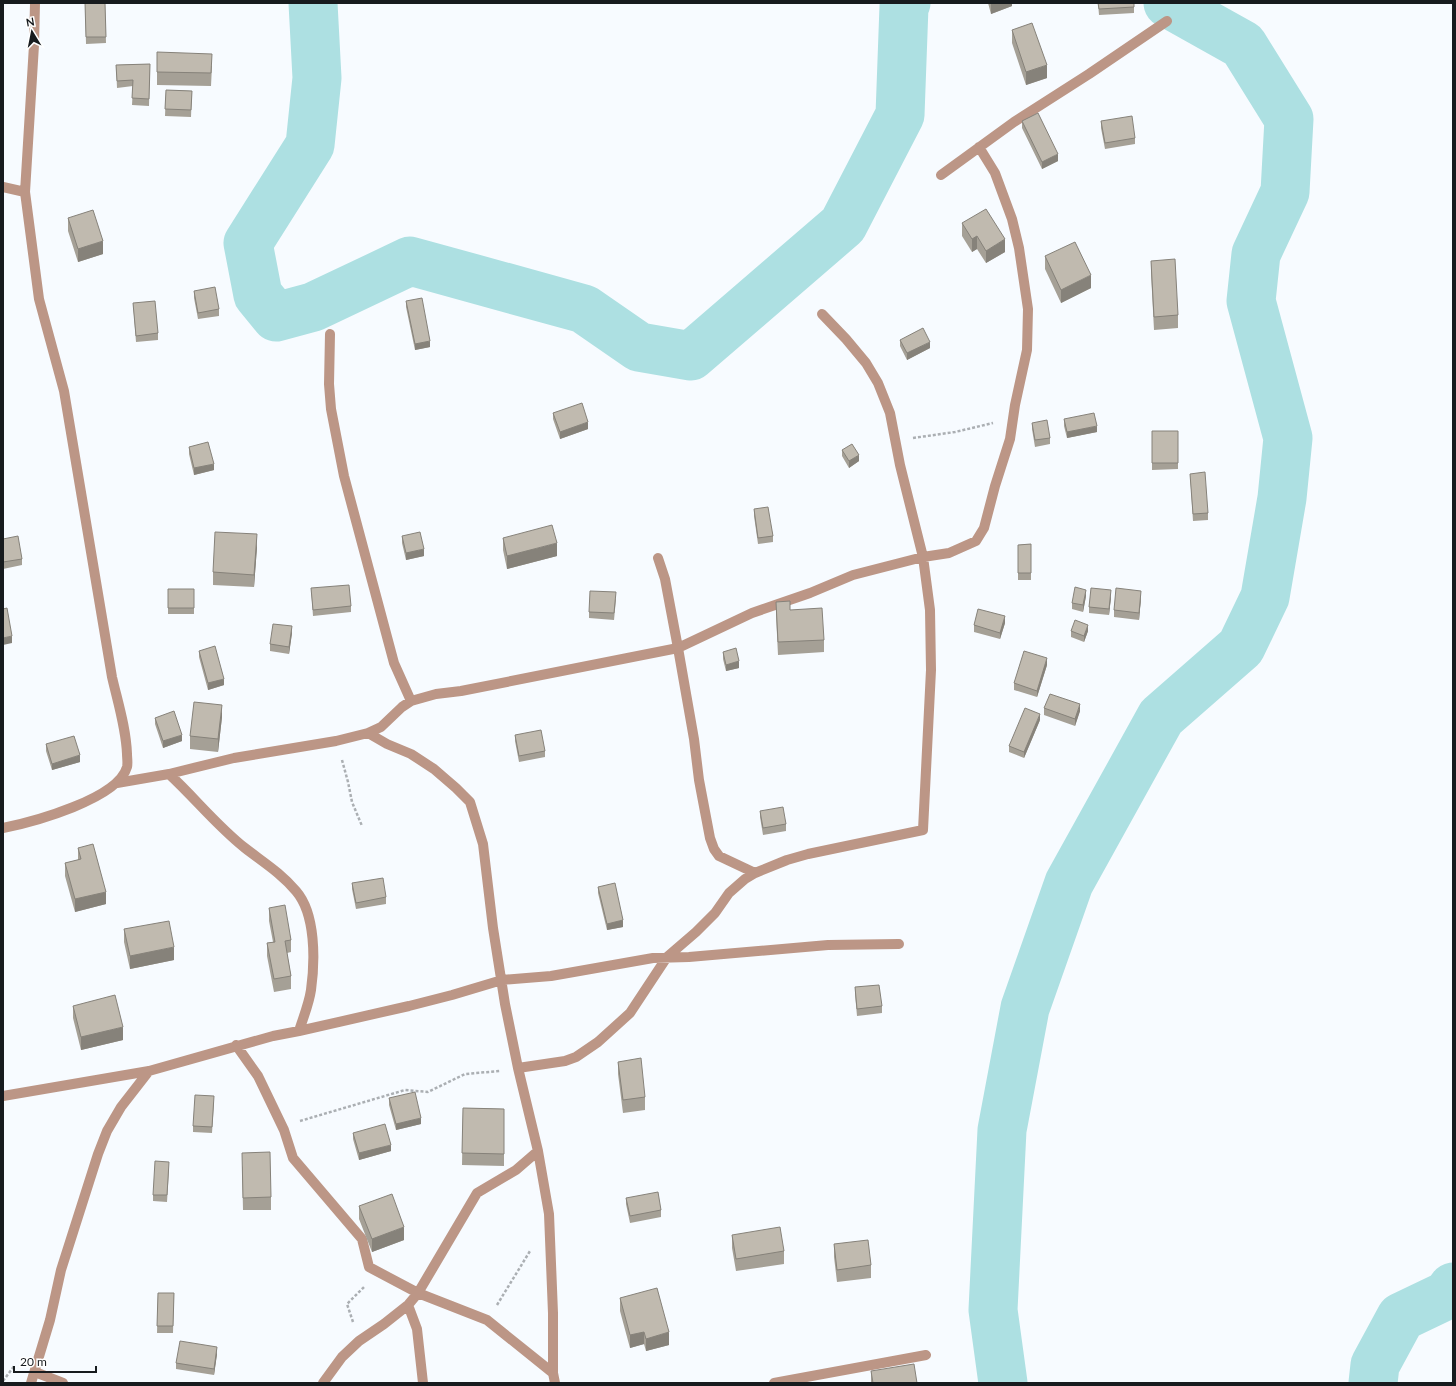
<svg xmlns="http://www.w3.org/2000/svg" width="1456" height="1386" font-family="Lato,sans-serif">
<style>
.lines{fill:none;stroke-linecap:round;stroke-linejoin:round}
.river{stroke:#ade0e2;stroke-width:49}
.path{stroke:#abafb3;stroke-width:2.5;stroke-dasharray:3 2;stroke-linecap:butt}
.minor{stroke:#bc9686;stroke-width:10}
.wall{fill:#a5a096}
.shaded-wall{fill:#86827a}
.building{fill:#c0baaf;stroke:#86827a}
</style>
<rect width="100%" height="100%" fill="#f7fbff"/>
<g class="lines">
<path class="river" d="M313,3L317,78L310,145L248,243L258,295L276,317L313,307L410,261L584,309L639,347L691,356L843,225L900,115L904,6L906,3
M1003,1383L993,1310L1002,1130L1025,1008L1069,883L1161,717L1241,647L1265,597L1282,498L1288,438L1251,301L1256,254L1285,192L1289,119L1243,45L1168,3
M1373,1383L1375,1365L1401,1317L1447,1295L1453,1287"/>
<path class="path" d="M913,438L955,432L993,423
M342,760L348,782L352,802L362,826
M300,1121L405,1090L428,1092L465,1074L500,1071
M497,1305L530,1251
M353,1322L347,1304L364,1287
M3,1381L15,1365"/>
<path class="minor" d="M941,175L1014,122L1089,74L1167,21
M3,187L25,192
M330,334L329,384L331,409L344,476L394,663L411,701
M658,558L665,579L678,648L694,739L699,780L710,838L714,849L719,856L755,873
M368,733L387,744L411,754L434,769L456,788L470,802L483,844L493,928L505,1004L518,1068L538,1151L549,1214L553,1313V1373L555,1383
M169,774C195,798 217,826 245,848C263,862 281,873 296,891C316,914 315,961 311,990C309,1004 303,1018 299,1031
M117,783L169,774L234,758L336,741L368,733L381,727L402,707L411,701L436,694L461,691L678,648L752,613L810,593L853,575L923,557L949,553L976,541L984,528L995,486L1010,439L1015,405L1027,350L1028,309L1019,248L1012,219L995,173L979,147
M3,828C33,822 118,799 127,767C128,763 127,758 127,754C126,728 118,703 112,677L64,391L39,299L25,192L34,45L35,3
M236,1045L258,1076L284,1130L293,1158L362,1239L369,1267L418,1293L487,1320L553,1373
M518,1068L565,1061L576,1057L598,1042L630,1013L667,957L696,932L715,913L729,893L745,879L755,873L787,860L808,854L923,830L931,670L930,610L923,557L900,465L890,413L878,383L866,363L846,339L822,314
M3,1096L149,1071L273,1036L299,1031L409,1006L452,995L502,980L551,976L653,958L689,957L828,945L899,944
M408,1305L417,1329L423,1383
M35,1372L63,1383
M31,1383L50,1320L61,1270L98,1154L107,1131L121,1107L149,1071
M323,1383L342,1357L359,1341L384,1324L408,1305L418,1293L477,1193L516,1170L538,1151
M774,1383L926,1355"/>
</g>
<path class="wall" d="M85,3H105L106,43L86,44Z
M988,3H1012V6L991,14Z
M1098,3H1134V13L1099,15Z
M1012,30L1047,78L1026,85L1012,43Z
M157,52L212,66L211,86L157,85Z
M150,64L149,106L132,105L133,86L117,88L116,65Z
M166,90L192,91L191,117L165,116Z
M1022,121L1058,161L1042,169L1022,128Z
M1101,121L1135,138V144L1105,149L1101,128Z
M68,218L103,254L78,262L68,231Z
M962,223L1005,252L986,263L977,249L972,252L962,236Z
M1045,256L1091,288L1061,303L1045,269Z
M1151,261L1178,315V328L1154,330L1151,273Z
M194,291L219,309V316L198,319L194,298Z
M406,301L430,347L415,350L406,307Z
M133,303L158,333V340L136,342Z
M900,340L930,348L907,360L900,346Z
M553,413L588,429L560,439L553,419Z
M1064,419L1097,432L1067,438L1064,426Z
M1032,423L1050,438V444L1035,447L1032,429Z
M1152,431H1178V469L1152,470Z
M189,447L214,470L194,475L189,454Z
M842,450L859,461L849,468L842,456Z
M1190,474L1208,513V520L1193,521Z
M754,509L773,536V542L758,544L754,516Z
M402,536L424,556L406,560L402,543Z
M503,538L557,556L507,569L503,550Z
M3,539L22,559V565L3,569Z
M1031,544V580H1018V545Z
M257,547L254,587L213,585V572Z
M311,588L351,606V612L313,616Z
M168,589H194V614H168Z
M1086,596L1083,612L1072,609V603Z
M1111,597L1109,615L1089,613V607Z
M1141,598L1139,620L1114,617V610Z
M616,599L614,620L589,618V612Z
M776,602L790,610L824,640V652L778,655L776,615Z
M1005,623L1000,639L974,632V625Z
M1071,631H1088L1084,642L1071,637Z
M292,633L289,654L270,651V644Z
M199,651L224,685L208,690L199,657Z
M723,652L739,668L726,671L723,659Z
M1047,665L1037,697L1014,690V683Z
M1044,708L1080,711L1075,726L1044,715Z
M222,717L218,752L190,749V736Z
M155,718L182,741L163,748L155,724Z
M1040,720L1024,758L1009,752V746Z
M515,735L545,751V757L519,762L515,741Z
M46,744L80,762L52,770L46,751Z
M760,811L786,824V831L763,835L760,817Z
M78,848L106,904L75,912L65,876V863L78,860Z
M352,883L386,897V904L356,909L352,889Z
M598,887L623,927L607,930L598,893Z
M269,908L291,940V952L287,953L291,976V989L274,992L267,956V943L273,942L269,921Z
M124,929L174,960L130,969L124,942Z
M855,987L882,1006V1013L857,1016L855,994Z
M73,1006L123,1040L81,1050L73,1018Z
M618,1062L645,1097V1110L623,1113L618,1074Z
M389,1098L421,1124L396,1130L389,1105Z
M214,1102L212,1133L193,1132V1126Z
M463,1108L504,1109V1166L462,1165Z
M353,1133L391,1151L359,1160L353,1139Z
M242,1166L271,1197V1210H243Z
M169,1169L167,1202L153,1201V1195Z
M626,1198L661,1210V1217L630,1223L626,1204Z
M359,1206L404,1240L372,1252L359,1219Z
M732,1235L784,1251V1264L736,1271L732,1248Z
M834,1244L871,1265V1278L837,1282L834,1257Z
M158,1293H174L173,1333H157Z
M620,1298L669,1345L646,1351L644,1344L630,1348L620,1311Z
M217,1354L214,1375L176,1369V1363Z
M871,1371L917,1383H871Z"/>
<path class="shaded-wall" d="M991,3H1012V6L991,14Z
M1047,65V78L1026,85V72Z
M1058,154V161L1042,169V162Z
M977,236V249L972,252V239Z
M1005,239V252L986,263V251Z
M103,241V254L78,262V249Z
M1091,275V288L1061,303V290Z
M430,341V347L415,350V344Z
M930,342V348L907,360V353Z
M588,422V429L560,439V432Z
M1097,426V432L1067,438V432Z
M859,455V461L849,468V461Z
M214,464V470L194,475V468Z
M257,534V547L254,587V575Z
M557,543V556L507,569V556Z
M424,549V556L406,560V553Z
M1086,590V596L1083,612V605Z
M1111,590V597L1109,615V609Z
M1141,591V598L1139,620V613Z
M1005,616V623L1000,639V633Z
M1088,625V631L1084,642V636Z
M292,626V633L289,654V647Z
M12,636V643L3,645V638Z
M1047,658V665L1037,697V691Z
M739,661V668L726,671V665Z
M224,679V685L208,690V683Z
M1080,704V711L1075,726V719Z
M222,705V717L218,752V739Z
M1040,714V720L1024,758V752Z
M182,735V741L163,748V741Z
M80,755V762L52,770V764Z
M106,892V904L75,912V899Z
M623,920V927L607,930V924Z
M174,947V960L130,969V956Z
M123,1027V1040L81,1050V1037Z
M421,1118V1124L396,1130V1124Z
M391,1145V1151L359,1160V1153Z
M404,1227V1240L372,1252V1239Z
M644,1332V1344L630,1348V1335Z
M669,1332V1345L646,1351V1339Z
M217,1347V1354L214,1375V1369Z"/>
<path class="building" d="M85,3H105L106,37H86Z
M1098,3H1134V7L1099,9Z
M1032,23L1047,65L1026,72L1012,30Z
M157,52L212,54L211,73L157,72Z
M150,64L149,99L132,98L133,80L117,81L116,65Z
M166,90L192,91L191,110L165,109Z
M1038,113L1058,154L1042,162L1022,121Z
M1132,116L1135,138L1105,143L1101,121Z
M986,209L1005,239L986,251L977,236L972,239L962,223Z
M93,210L103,241L78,249L68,218Z
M1075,242L1091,275L1061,290L1045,256Z
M1175,259L1178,315L1154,317L1151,261Z
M215,287L219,309L198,313L194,291Z
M422,298L430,341L415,344L406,301Z
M155,301L158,333L136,336L133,303Z
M923,328L930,342L907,353L900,340Z
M582,403L588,422L560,432L553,413Z
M1094,413L1097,426L1067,432L1064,419Z
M1047,420L1050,438L1035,440L1032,423Z
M1152,431H1178V463H1152Z
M208,442L214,464L194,468L189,447Z
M852,444L859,455L849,461L842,450Z
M1205,472L1208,513L1193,514L1190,474Z
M768,507L773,536L758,538L754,509Z
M552,525L557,543L507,556L503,538Z
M215,532L257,534L254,575L213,572Z
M420,532L424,549L406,553L402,536Z
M18,536L22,559L3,562V539Z
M1031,544V573H1018V545Z
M349,585L351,606L313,610L311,588Z
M1075,587L1086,590L1083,605L1072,603Z
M1091,588L1111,590L1109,609L1089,607Z
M1116,588L1141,591L1139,613L1114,610Z
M168,589H194V608H168Z
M590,591L616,592L614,613L589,612Z
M790,601V610L822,608L824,640L778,642L776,602Z
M7,608L12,636L3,638V609Z
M978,609L1005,616L1000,633L974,625Z
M1075,620L1088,625L1084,636L1071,631Z
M273,624L292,626L289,647L270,644Z
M215,646L224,679L208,683L199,651Z
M736,648L739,661L726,665L723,652Z
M1024,651L1047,658L1037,691L1014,683Z
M1050,694L1080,704L1075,719L1044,708Z
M194,702L222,705L218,739L190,736Z
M1025,708L1040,714L1024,752L1009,746Z
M174,711L182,735L163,741L155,718Z
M541,730L545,751L519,756L515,735Z
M74,736L80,755L52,764L46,744Z
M783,807L786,824L763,828L760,811Z
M93,844L106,892L75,899L65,863L81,859L78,848Z
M383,878L386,897L356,903L352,883Z
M615,883L623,920L607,924L598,887Z
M285,905L291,940L285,941L291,976L274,979L267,943L275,942L269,908Z
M169,921L174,947L130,956L124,929Z
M879,985L882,1006L857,1009L855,987Z
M115,995L123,1027L81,1037L73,1006Z
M641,1058L645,1097L623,1100L618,1062Z
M415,1092L421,1118L396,1124L389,1098Z
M195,1095L214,1096L212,1127L193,1126Z
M463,1108L504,1109V1154L462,1153Z
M385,1124L391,1145L359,1153L353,1133Z
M270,1152L271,1197L243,1198L242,1153Z
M155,1161L169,1162L167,1195H153Z
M658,1192L661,1210L630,1216L626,1198Z
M392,1194L404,1227L372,1239L359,1206Z
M780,1227L784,1251L736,1259L732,1235Z
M868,1240L871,1265L837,1270L834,1244Z
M657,1288L669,1332L646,1339L644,1332L630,1335L620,1298Z
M158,1293H174L173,1326H157Z
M180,1341L217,1347L214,1369L176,1363Z
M914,1364L917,1383H873L871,1371Z"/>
<rect width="1456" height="1386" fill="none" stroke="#171b1e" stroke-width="8"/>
<g transform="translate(32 32) rotate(350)" stroke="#ffffff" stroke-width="3" paint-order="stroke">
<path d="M0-3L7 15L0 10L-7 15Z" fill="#171b1e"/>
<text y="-6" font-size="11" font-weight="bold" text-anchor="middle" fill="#171b1e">N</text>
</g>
<path d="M14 1366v6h82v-6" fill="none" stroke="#171b1e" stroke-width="2"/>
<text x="20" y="1366" font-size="12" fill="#171b1e" stroke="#ffffff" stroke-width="3" paint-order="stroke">20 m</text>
</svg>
